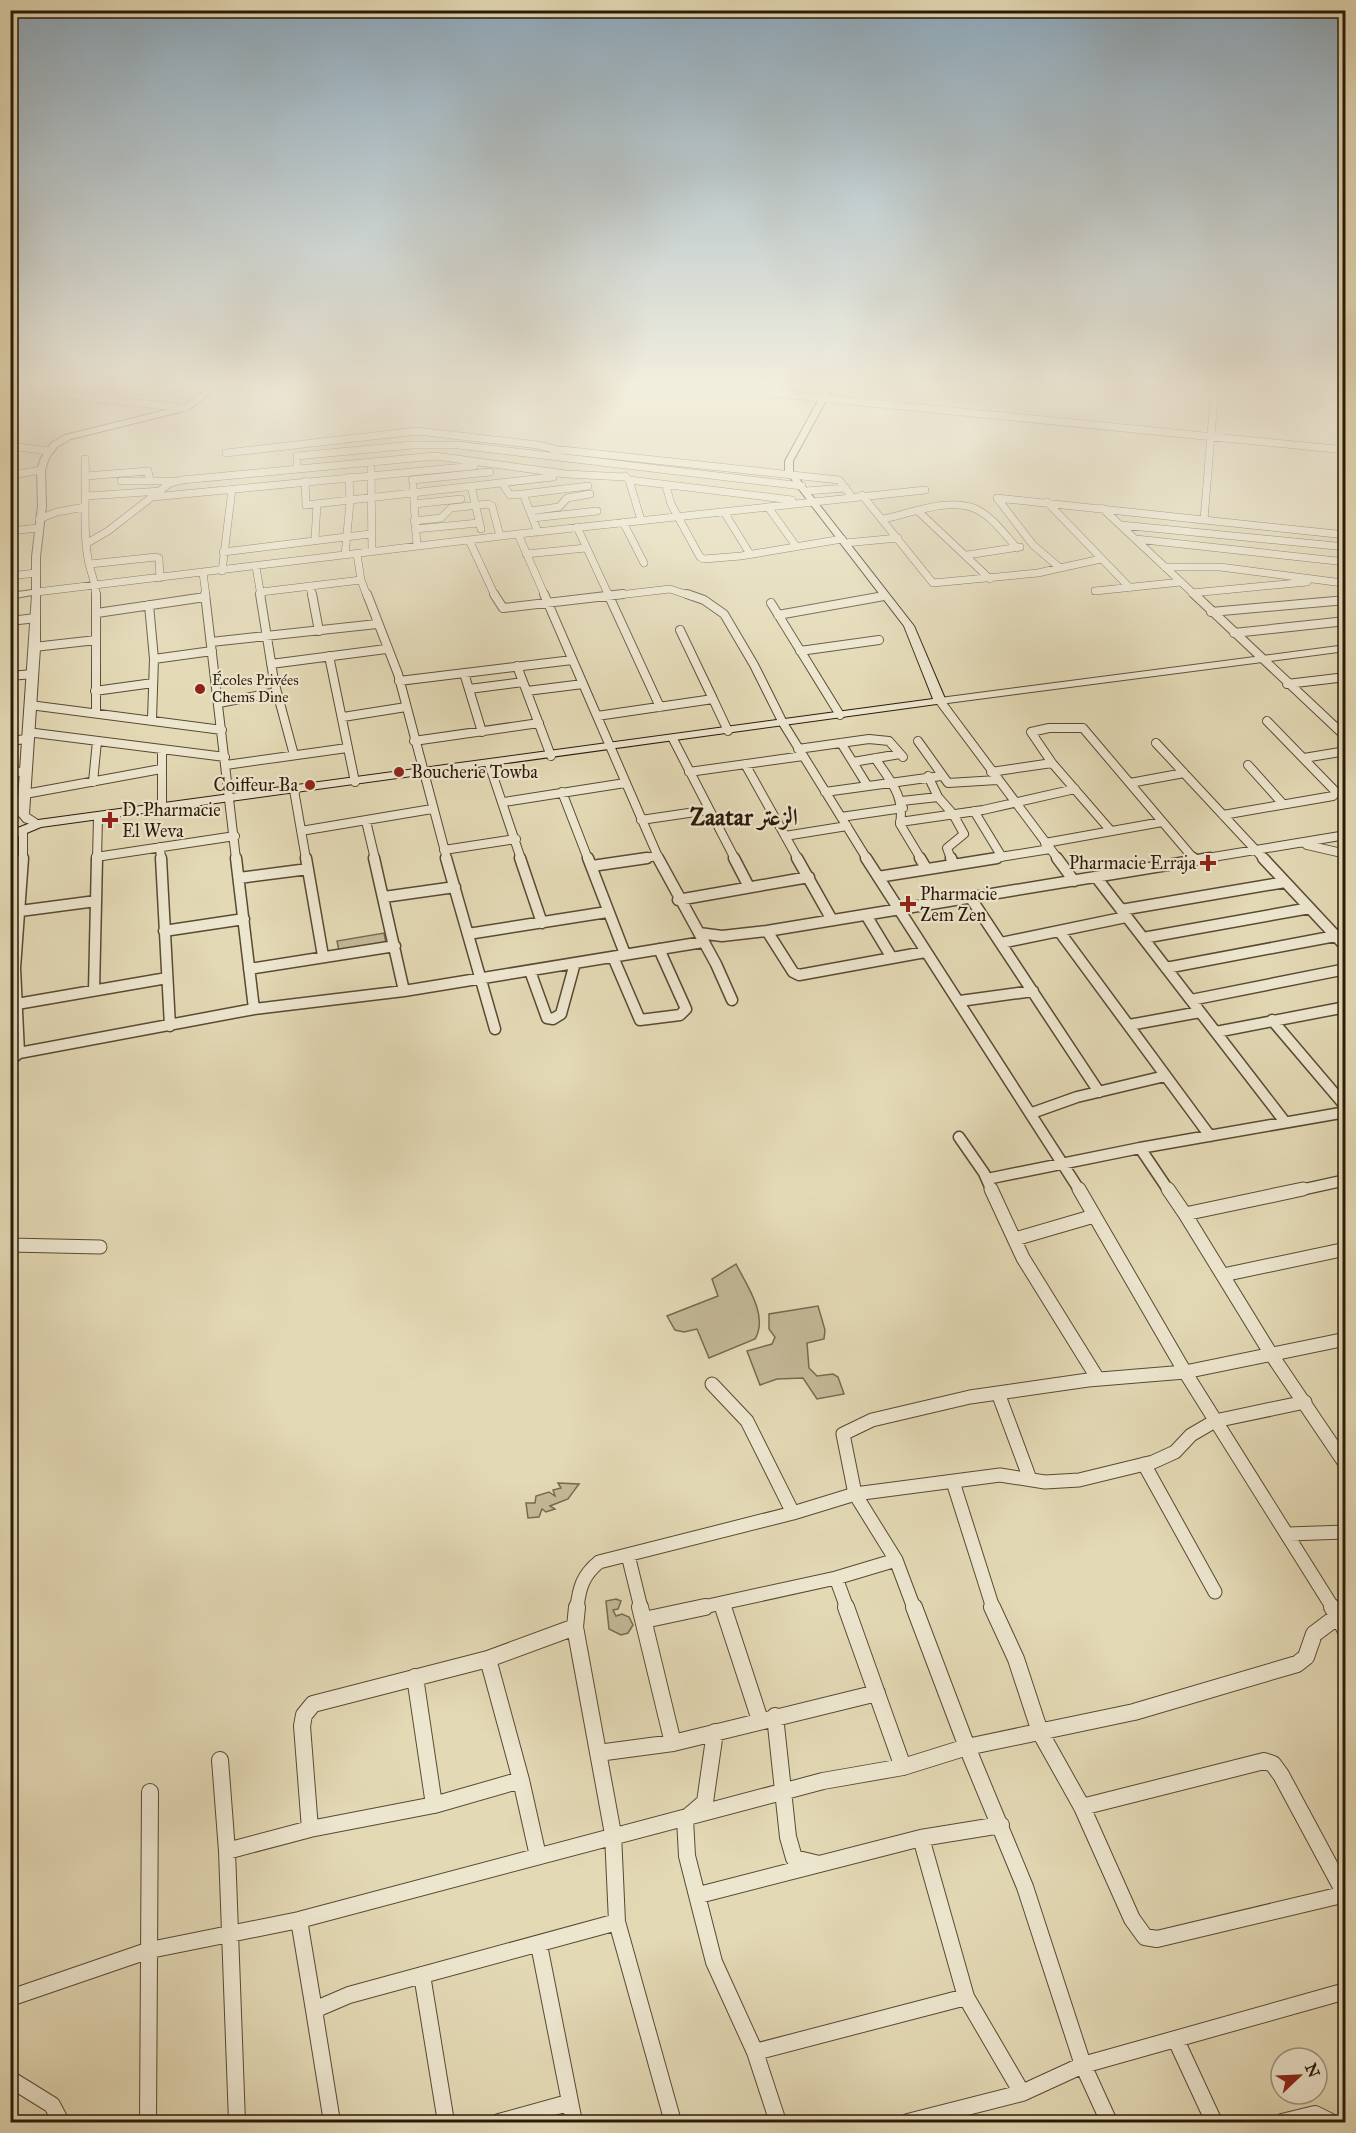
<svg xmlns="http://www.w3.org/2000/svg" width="1356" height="2133" font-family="'IM FELL Great Primer',Amiri,serif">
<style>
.green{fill:#c4b998;stroke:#786a50;stroke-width:1.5}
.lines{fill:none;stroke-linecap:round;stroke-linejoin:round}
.minor-far4-casing{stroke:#594a33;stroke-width:8}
.minor-far3-casing{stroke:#594a33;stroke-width:10}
.minor-far2-casing{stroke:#594a33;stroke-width:13}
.minor-far1-casing{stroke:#594a33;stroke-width:15}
.minor-casing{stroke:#594a33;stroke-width:18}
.tertiary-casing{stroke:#594a33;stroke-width:2}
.secondary-casing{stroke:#2b1a08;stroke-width:2}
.minor-far4{stroke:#ede6cf;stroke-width:7}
.minor-far3{stroke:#ede6cf;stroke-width:8}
.minor-far2{stroke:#ede6cf;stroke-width:10}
.minor-far1{stroke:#ede6cf;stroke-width:13}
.minor{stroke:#ede6cf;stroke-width:16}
.tertiary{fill:#ede6cf;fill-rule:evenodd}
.secondary{fill:#ede6cf;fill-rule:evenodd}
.poi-dot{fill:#8f2418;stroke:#ede6cf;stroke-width:2}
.labels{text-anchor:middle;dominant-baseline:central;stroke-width:4.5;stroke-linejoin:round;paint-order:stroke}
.far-poi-label{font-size:15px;fill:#2b1a08;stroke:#ede6cf;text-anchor:start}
.poi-label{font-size:18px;fill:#2b1a08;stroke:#ede6cf;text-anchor:start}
.district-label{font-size:24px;font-weight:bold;fill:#2b1a08;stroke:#ede6cf}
</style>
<rect width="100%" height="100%" fill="#e3d9b5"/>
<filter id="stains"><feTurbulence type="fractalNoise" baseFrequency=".00333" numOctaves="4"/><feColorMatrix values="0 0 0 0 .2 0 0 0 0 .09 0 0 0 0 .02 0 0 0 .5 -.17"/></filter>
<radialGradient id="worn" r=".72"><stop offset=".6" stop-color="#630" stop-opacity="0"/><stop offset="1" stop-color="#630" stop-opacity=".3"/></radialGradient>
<path class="green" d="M384,933L386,943L339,951L337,941Z
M736,1264C746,1284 769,1316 755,1339L709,1358L697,1329L684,1332L675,1330L667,1316L718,1296L712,1279Z
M818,1306L825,1330L824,1339L807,1343L809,1368L817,1376L833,1374L838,1377L844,1394L817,1399L803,1378L777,1379L760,1385L747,1351L772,1344L775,1337L769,1329V1314Z
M558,1483L579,1484L568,1499L550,1506L555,1509L546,1512L542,1509L539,1517L528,1518L526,1503H535L536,1496L549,1492L555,1496L553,1490L561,1488Z
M616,1599L621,1601L618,1609L613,1610L616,1616L622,1614L629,1617L633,1625L628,1633L621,1635L609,1629L606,1601Z"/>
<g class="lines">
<defs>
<path id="minor-far4" d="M699,386L1346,450
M10,389L185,408
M10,446L49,451
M226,453L417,431L538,445L558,450
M554,453L562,450L839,480L852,497
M85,459C87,492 82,526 88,559C90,572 96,582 96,596
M297,468V456L412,445H458L802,486
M371,469L372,552
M86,476L148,471L150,481
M625,476L629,480L641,520
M412,480L490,472
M629,480L792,500
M121,481H174
M305,481L306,505L553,477
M502,483L510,495L523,494L538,532
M413,486L417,546
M471,486L481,529
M666,486L671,504L700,557L704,559L741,556L842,539
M806,491L846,488
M523,494L588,486
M862,495L933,583L1038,573L1060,568
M87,496L161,491
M153,497L474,466
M10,500L12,475L41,470
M1047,502L1130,588
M414,504L461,499
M768,507L796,546
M1102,508L1196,596
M530,511L559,507L567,498L590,494
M724,512L750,554
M919,512L990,579
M533,518L597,511
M39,519L57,512L85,507
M884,519C911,513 950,497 976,509C993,517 1005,535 1017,548
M1204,520L1215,386
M414,521L441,518L451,508L488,504L492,506L500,536
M623,522L644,563
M1121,525L1346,547
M577,527L609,596
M415,529L479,523
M10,531L38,528
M518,534L545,596
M315,539L317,504
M1136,539L1346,562
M469,540L495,596
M89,542L108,531L170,483L182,480L435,456L566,474L625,477
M845,543L898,538
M223,552L370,534
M357,554L361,580L367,596
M526,554L586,548
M345,555L350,502L349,477
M967,555L1020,547
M1101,559L1060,568L1033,545L997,498L1346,535
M90,564L156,557L159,558L160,578
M256,567L261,596
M1165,567H1220L1343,583
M222,571L232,489
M203,573L206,596
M10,576L36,573
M310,586L312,596
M1095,591L1181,582
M37,592L518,534L925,490
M261,592L361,580
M1192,593L1307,582
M610,596L670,589L691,596"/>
<path id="minor-far3" d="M96,594V712
M205,594L236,859
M260,594L274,681L294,755
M312,594L319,631
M367,594L398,674L447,859
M494,594L503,608L623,594
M544,594L659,859
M608,594L660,707
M687,594L704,600L724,614L754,665L783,723L867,859
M1194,594L1346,737
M771,603L840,715
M149,605L154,659L152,719
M1211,612L1346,600
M97,613L205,597
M778,615L884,596
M10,621L36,618
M1234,633L1346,621
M211,642L377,624
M34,647L96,640
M800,651L879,640
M329,656L355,782
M154,659L212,651
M271,664L386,649
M517,666L551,756
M464,673L482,732
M10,676L33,674
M399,681L572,660
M1287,684L1346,677
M469,689L523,682
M95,691L153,683
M527,691L583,684
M713,699L728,731
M940,701L1058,859
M219,703L277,692
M30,705L222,730
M597,716L713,699L680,630
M343,717L406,707
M27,732L225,757
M673,739L735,859
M10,741L26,739
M414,741L539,723
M918,741L948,783L997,780
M841,743L867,785
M1156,743L1264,859
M162,749V809
M798,749L869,739L889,741L903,757
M875,758C890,781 905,795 900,824L921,859
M1304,758L1346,751
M853,762L900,754
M489,764L521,859
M745,764L798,859
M226,765L347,748
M1248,765L1282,803
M689,772L803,756
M991,772L1052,763
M10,773L26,771
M928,776L938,797
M93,782L97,741
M1130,783L1184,773
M294,790L306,859
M562,792L588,859
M825,792L941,776
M25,794L161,769
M902,801L938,797L953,814L964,834L947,848L951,859
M504,802L625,783
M974,811L1002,857
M1223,815L1333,796L1336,792L1267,721
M841,817L903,808
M641,820L709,810
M366,821L375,859
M900,822L983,810L1075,789
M301,831L432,809
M1111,831L1052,763L1031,732L1049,728H1083L1194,859
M23,832V859
M785,836L847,826
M1045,843L1162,822
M1307,845L1346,854
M160,847L161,859
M444,850L516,839
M96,857L235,836
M97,859L98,817
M637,859L658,856
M988,859L1050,849
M1201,859L1346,835"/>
<path id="minor-far2" d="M161,858L170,1026
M236,858L254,1009
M306,858L323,956
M374,858L404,991
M446,858L495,1029
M520,858L542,923
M588,858L625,954
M658,858L716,964L732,1000
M734,858L749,887
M797,858L832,920
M866,858L1080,1191
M920,858L926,868
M951,858L953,864
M1057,858L1074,881
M1193,858L1195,860
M1263,858L1346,947
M592,866L647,858
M878,877L997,858
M1096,877L1285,1122
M239,878L308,869
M384,897L455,887
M970,897L1099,1092
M678,900L809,877
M1121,910L1285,882
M20,911L96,901
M866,915L892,958
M164,931L244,919
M767,931L793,972L799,975L925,952
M1059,931L1210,1136
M699,933L722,936L767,931L1210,858
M468,934L607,912
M1143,938L1310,908
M1001,943L1126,917
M613,957L640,1020L680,1015L686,1009L659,949
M1166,968L1346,934
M249,969L395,946
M530,971L547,1018L553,1019L561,1014L575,963
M94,990L97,858
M1191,1000L1346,969
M960,1001L1033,991
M17,1004L167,978
M1272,1020L1346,1107
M1129,1025L1200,1012
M1216,1032L1346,1007
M19,1053L15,968L23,858
M10,1060L19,1053L254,1009L404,991L703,942
M1032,1113L1077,1097L1165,1076
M959,1137L984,1173L992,1191
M1140,1148L1169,1191
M987,1179L1140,1148L1346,1112
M1296,1191L1346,1180"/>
<path id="minor-far1" d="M991,1189L1023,1258L1098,1379
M1079,1189L1185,1372L1333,1608
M1168,1189L1185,1214L1303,1189
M1185,1214L1271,1354L1346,1465
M1015,1239L1094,1216
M10,1245L100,1247
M1223,1275L1346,1249
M712,1384L747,1421L793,1513
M998,1393L1030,1479
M1144,1464L1215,1592
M953,1482L993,1608
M1288,1534L1346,1532
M628,1555L641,1608
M836,1578L847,1608
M722,1603L724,1608
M577,1608C579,1588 583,1575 599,1562L793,1513L855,1494L1000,1475L1045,1482L1079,1480L1153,1462L1175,1452L1191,1435L1215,1421L1305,1402
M699,1608L836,1578L896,1560
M914,1608L896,1560L855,1494L843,1434L872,1420L970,1397L1088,1380L1185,1372L1346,1339"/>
<path id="minor" d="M577,1607L575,1627L613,1834L617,1922L673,2122
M640,1607L673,1743
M723,1607L760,1720
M846,1607L903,1767
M914,1607L967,1747L1025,1887L1083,2065L1109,2122
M992,1607L1016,1659L1040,1732L1082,1807L1132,1919L1145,1937L1157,1939L1346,1894
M1332,1607L1338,1616L1346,1618
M644,1620L705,1607
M415,1677L434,1805
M775,1716L788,1837L794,1858L819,1864
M715,1732L705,1802L685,1819L687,1856L714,1962L755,2052L778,2122
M598,1753L673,1743L877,1693
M220,1760L227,1851L237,2122
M1082,1807L1264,1761L1273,1764L1281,1775L1345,1894
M310,1829L302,1726L304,1715L313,1704L488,1659
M921,1838L966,1997L1022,2093
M227,1851L310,1829L434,1805L521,1780
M538,1856L521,1780L488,1659L575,1627
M699,1895L921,1838L1001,1825
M299,1920L314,2010L349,1995L617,1922
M539,1945L574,2122
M422,1975L446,2122
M10,1998L150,1950L299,1920L823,1781L903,1767L967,1747L1134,1712L1297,1664L1306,1657L1314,1634L1338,1616L1346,1631
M314,2010L332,2122
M1176,2040L1214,2122
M755,2052L966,1997
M10,2079L52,2105L61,2122
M148,2122L150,1792
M499,2122L568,2103
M908,2122L1022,2093L1083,2065L1346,1991
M1282,2122L1315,2114L1331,2122"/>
<path id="tertiary" d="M212,386H221L188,410L71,439L57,447L49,458L45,470L46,506L40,557V648L29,814L44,824L38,827L24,822L17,814L32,595L10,599V593L32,590V557L38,506L37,470L41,458L51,443L65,435L182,406Z
M1346,645V651L940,704L935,701L940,698Z"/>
<path id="secondary" d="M826,386H834L793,461V471L914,626L946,701L944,703L41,827L10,840V831L38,820L933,699L904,626L785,471V461Z"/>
</defs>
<use href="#minor-far4" class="minor-far4-casing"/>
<use href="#minor-far3" class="minor-far3-casing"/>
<use href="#minor-far2" class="minor-far2-casing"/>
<use href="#minor-far1" class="minor-far1-casing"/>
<use href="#minor" class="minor-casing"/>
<use href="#tertiary" class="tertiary-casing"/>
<use href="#secondary" class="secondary-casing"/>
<use href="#minor-far4" class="minor-far4"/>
<use href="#minor-far3" class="minor-far3"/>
<use href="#minor-far2" class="minor-far2"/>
<use href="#minor-far1" class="minor-far1"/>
<use href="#minor" class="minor"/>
<use href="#tertiary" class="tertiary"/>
<use href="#secondary" class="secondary"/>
</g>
<linearGradient id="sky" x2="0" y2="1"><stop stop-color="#8da9bc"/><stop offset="0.56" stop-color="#f2eede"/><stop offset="1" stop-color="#f2eede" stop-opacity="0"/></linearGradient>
<rect width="1356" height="685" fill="url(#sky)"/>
<g class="poi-dot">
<circle cx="200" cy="689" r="6"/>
<circle cx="399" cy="772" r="6"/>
<circle cx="310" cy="785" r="6"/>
<path d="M107 811h6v6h6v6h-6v6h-6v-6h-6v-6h6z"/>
<path d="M1205 854h6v6h6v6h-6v6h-6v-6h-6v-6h6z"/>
<path d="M905 895h6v6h6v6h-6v6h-6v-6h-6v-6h6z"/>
</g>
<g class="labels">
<g class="far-poi-label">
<text x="212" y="680">Écoles Privées<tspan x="212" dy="17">Chems Dine</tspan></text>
</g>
<g class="poi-label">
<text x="411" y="772">Boucherie Towba</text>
<text x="298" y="785" text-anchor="end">Coiffeur Ba</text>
<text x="122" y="810">D. Pharmacie<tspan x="122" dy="21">El Weva</tspan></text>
<text x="1196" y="863" text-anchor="end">Pharmacie Erraja</text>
<text x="920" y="894">Pharmacie<tspan x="920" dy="21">Zem Zen</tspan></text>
</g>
<g class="district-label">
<text x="744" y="817">Zaatar الزعتر</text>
</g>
</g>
<rect width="1356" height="2133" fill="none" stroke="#e3d9b5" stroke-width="36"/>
<rect x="12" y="12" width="1332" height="2109" fill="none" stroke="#2b1a08" stroke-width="3"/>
<rect x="18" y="18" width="1320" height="2097" fill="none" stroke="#2b1a08" stroke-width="1.5"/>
<g transform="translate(1299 2076) rotate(67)"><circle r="28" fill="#ede6cf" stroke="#9f947f" stroke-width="1.5"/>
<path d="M0-4.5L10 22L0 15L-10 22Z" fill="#8f2418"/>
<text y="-9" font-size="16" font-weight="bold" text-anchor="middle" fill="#2b1a08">N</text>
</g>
<rect width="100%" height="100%" filter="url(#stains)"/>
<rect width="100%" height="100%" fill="url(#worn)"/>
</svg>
